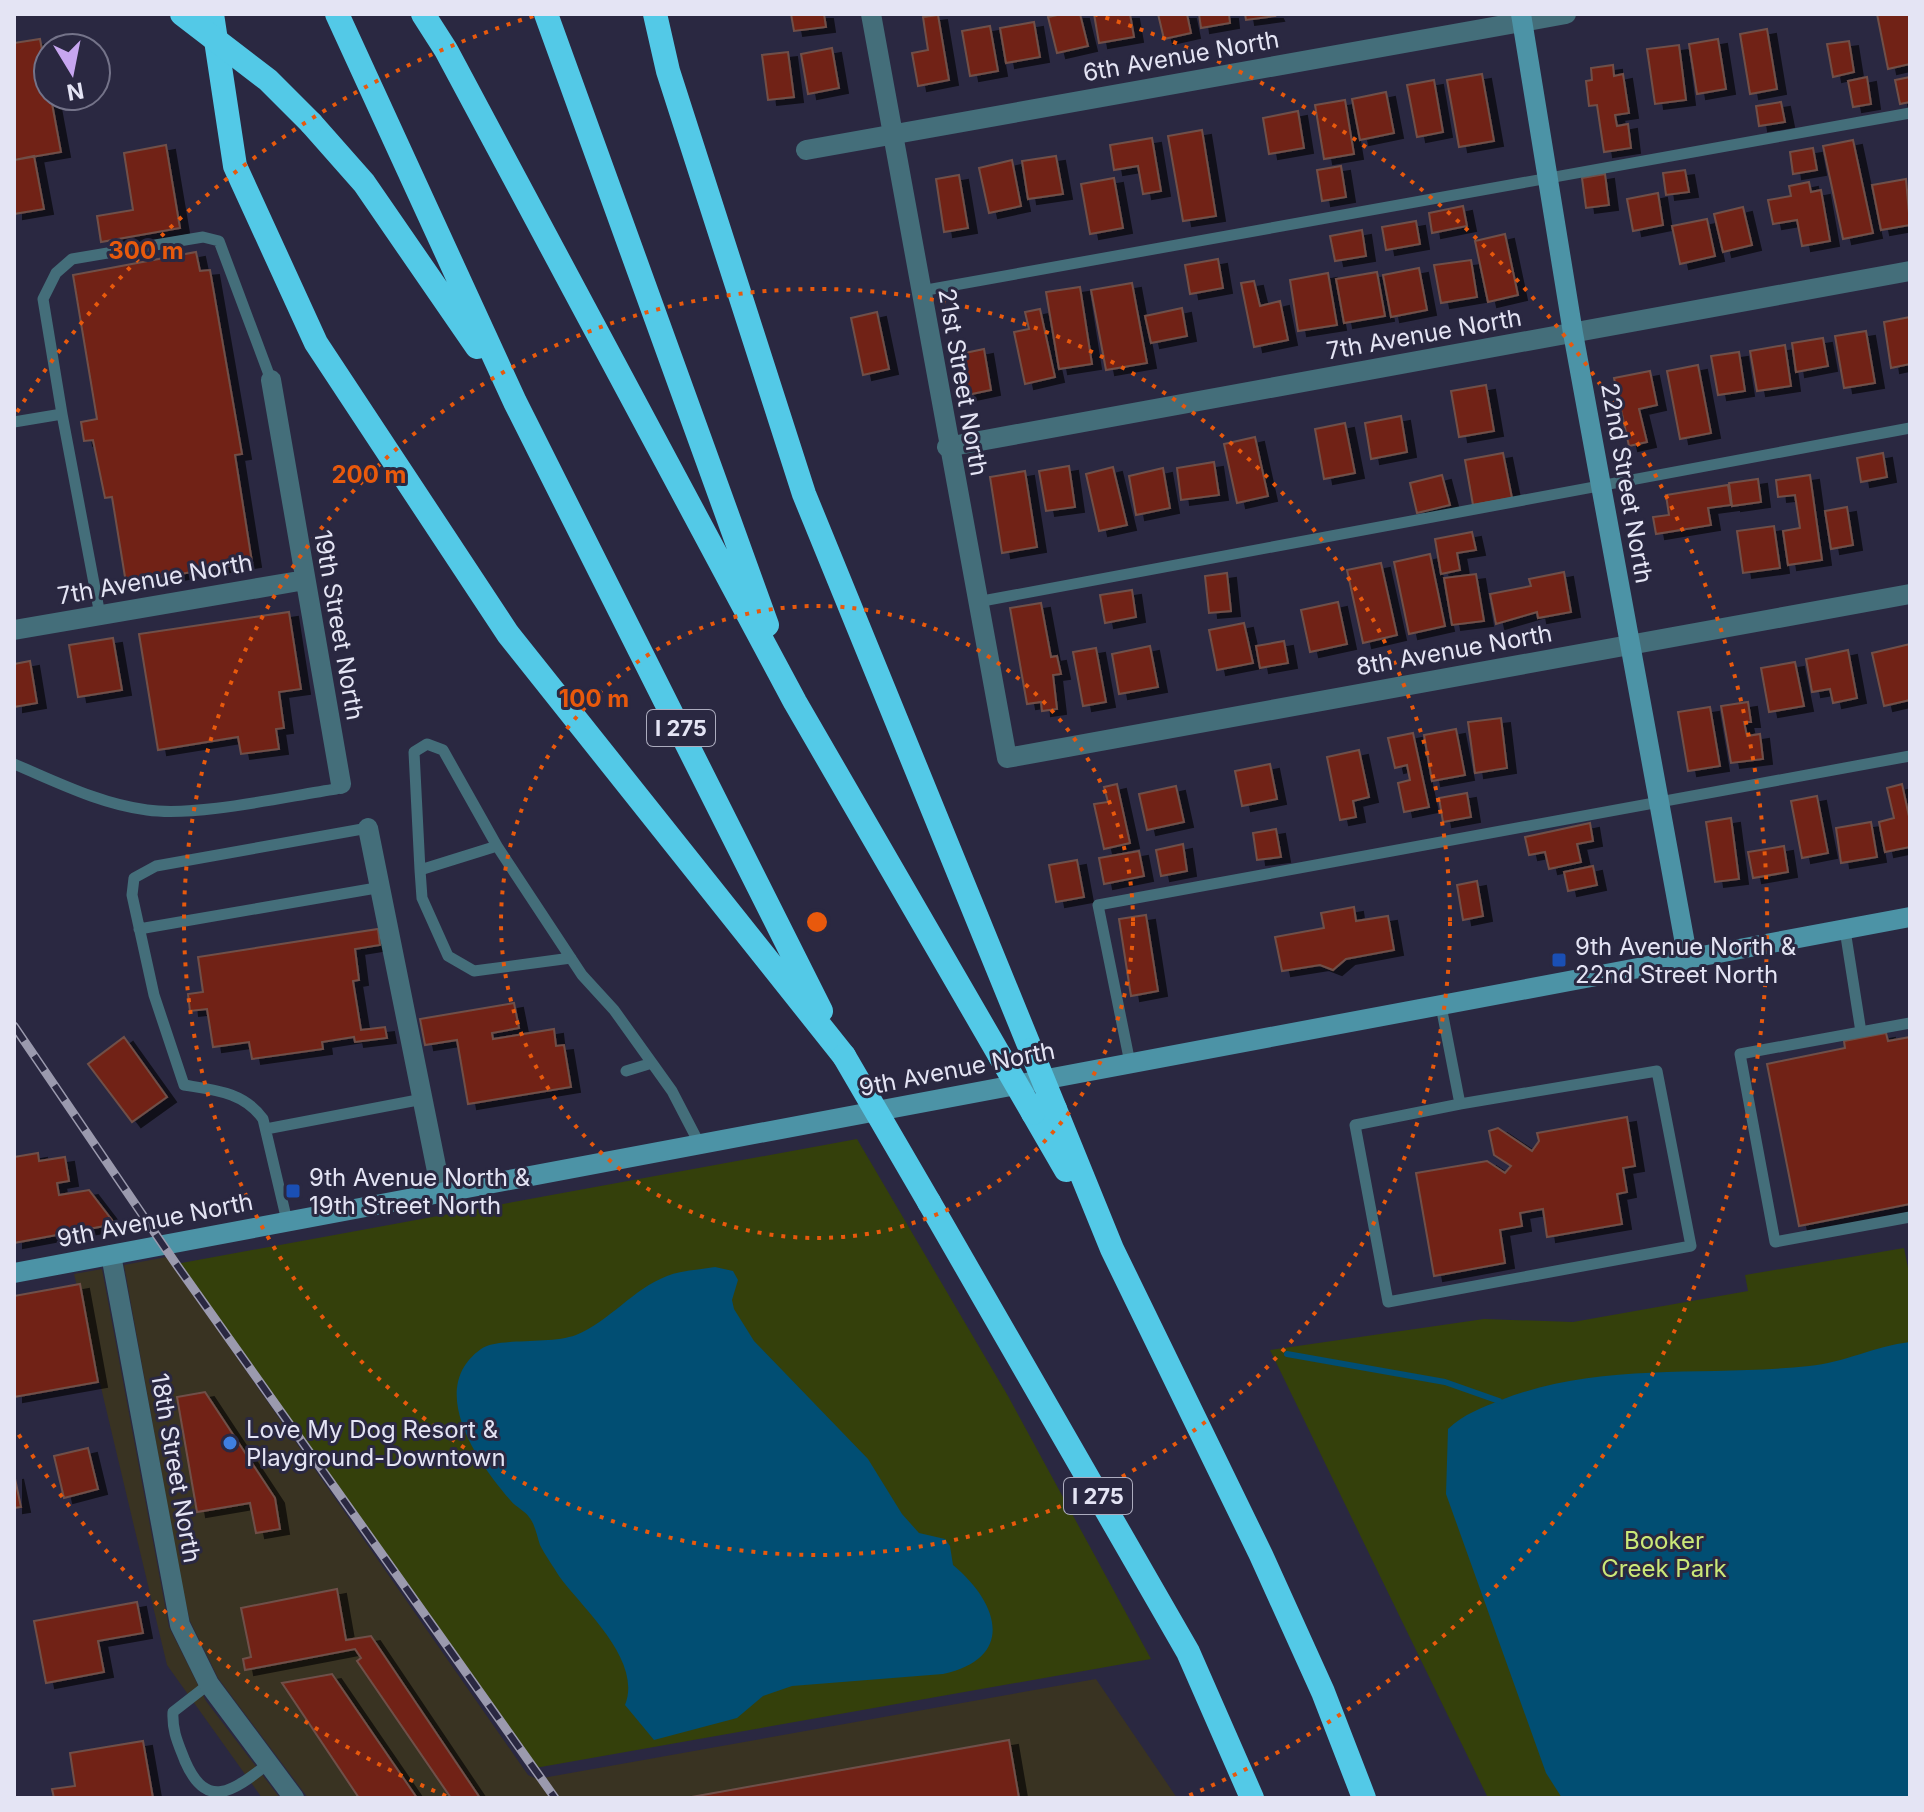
<svg xmlns="http://www.w3.org/2000/svg" width="1924" height="1812" font-family="Inter,sans-serif">
<style>
.industrial{fill:#393322}
.green{fill:#34400b}
.water{fill:#014e73}
.lines{fill:none;stroke-linecap:round;stroke-linejoin:round}
.stream{stroke:#014e73;stroke-width:6}
.building{fill:#712414;stroke:#705049;stroke-width:2;filter:url(#shadow)}
.lane{stroke:#446e7a;stroke-width:11}
.street{stroke:#446e7a;stroke-width:20}
.secondary{stroke:#4c93a6;stroke-width:20}
.highway{stroke:#53c9e7;stroke-width:24}
.rail-casing{stroke:#9b9aae;stroke-width:9}
.rail{stroke:#2a2841;stroke-width:6;stroke-dasharray:18;stroke-linecap:butt}
.highway-bridge{stroke:#53c9e7;stroke-width:24}
.ring{fill:none;stroke:#e8590c;stroke-width:4;stroke-dasharray:4 8}
.transit-dot{fill:#1a4fb4;stroke:#2a2841;stroke-width:3}
.shop-dot{fill:#3f7fe0;stroke:#2a2841;stroke-width:3}
.labels{text-anchor:middle;dominant-baseline:central;stroke-width:6;stroke-linejoin:round;paint-order:stroke}
.shield{fill:#2a2841;stroke:#acacbe;stroke-width:2}
.shield-label{font-size:22px;font-weight:bold;fill:#e4e4f4}
.street-label{font-size:24px;fill:#e4e4f4;stroke:#2a2841}
.poi-label{font-size:24px;fill:#e4e4f4;stroke:#2a2841;text-anchor:start}
.park-label{font-size:24px;fill:#cbe878;stroke:#2a2841}
.centre{fill:#e8590c;stroke:#2a2841;stroke-width:4}
.ring-label{font-size:24px;text-anchor:middle;font-weight:bold;fill:#e8590c;stroke:#2a2841;stroke-width:6;stroke-linejoin:round;paint-order:stroke}
</style>
<defs>
<filter id="shadow"><feDropShadow dx="9" dy="5" stdDeviation="0" flood-color="#0009"/></filter>
</defs>
<rect width="100%" height="100%" fill="#2a2841"/>
<path class="industrial" d="M177,1255L173,1266L528,1775L537,1779L1096,1679L1177,1798H308L218,1678L190,1621L182,1587L124,1265Z
M102,1269L169,1627L206,1701L280,1798H262L167,1665L74,1274Z"/>
<path class="green" d="M857,1139L1008,1396L1151,1659L535,1768L176,1264Z
M1904,1248L1910,1278V1798H1488L1270,1350L1484,1319L1573,1322L1748,1291L1745,1275Z"/>
<path class="water" d="M715,1267L733,1271L738,1280L732,1300L734,1309L754,1341L868,1459L902,1514L919,1533L945,1539L950,1546L953,1565C999,1603 1016,1658 943,1674L792,1686L763,1696L737,1718L654,1740L625,1705C643,1660 582,1608 559,1576C553,1566 545,1555 540,1545C537,1536 535,1524 529,1517C525,1511 516,1507 511,1501C479,1464 425,1389 481,1349C497,1337 549,1345 576,1335C610,1321 633,1289 667,1276C682,1270 699,1270 715,1267Z
M1910,1342V1798H1562L1546,1773L1446,1494L1448,1429C1464,1414 1481,1408 1501,1400C1600,1361 1705,1377 1809,1366C1843,1363 1875,1346 1910,1342Z"/>
<g class="lines">
<path class="stream" d="M1287,1354L1445,1382L1499,1401"/>
</g>
<path class="building" d="M791,14H824L826,27L794,31Z
M1062,14H1080L1088,46L1057,53L1048,17Z
M1094,14H1130L1134,37L1099,43Z
M1158,14H1187L1191,33L1164,39Z
M1199,14H1229L1230,23L1201,28Z
M1245,14H1274L1275,16L1246,20Z
M1877,14H1910V64L1888,69Z
M938,15L949,80L918,86L912,53L928,50L923,17Z
M1034,22L1040,57L1006,63L1000,28Z
M990,26L998,71L970,76L962,31Z
M1767,29L1777,89L1750,94L1740,34Z
M40,39L61,152L14,160V43Z
M1718,39L1726,89L1697,94L1689,44Z
M1849,41L1854,72L1833,77L1827,44Z
M1679,45L1686,100L1655,104L1647,49Z
M832,48L839,88L808,94L801,54Z
M788,52L794,97L768,100L762,55Z
M1613,65L1614,76L1623,74L1629,113L1615,115L1617,126L1628,124L1631,148L1604,152L1597,105L1589,106L1586,81L1592,80L1591,68Z
M1482,74L1494,141L1459,147L1447,80Z
M1867,77L1871,104L1853,107L1848,81Z
M1910,77V102L1900,104L1895,80Z
M1434,80L1443,132L1417,137L1407,85Z
M1386,92L1394,133L1360,140L1352,99Z
M1345,100L1354,154L1324,159L1315,105Z
M1781,102L1785,122L1759,126L1756,106Z
M1298,111L1304,148L1269,154L1263,118Z
M1202,130L1216,216L1183,221L1168,136Z
M1152,138L1161,191L1143,194L1138,166L1114,170L1110,145Z
M1853,140L1873,233L1843,239L1823,146Z
M166,145L180,228L101,242L97,216L133,210L124,153Z
M1813,148L1817,170L1793,174L1790,152Z
M34,156L44,209L14,214V160Z
M1056,156L1063,194L1028,199L1022,161Z
M1012,160L1021,206L989,213L979,168Z
M1341,166L1346,197L1322,201L1317,170Z
M1685,170L1689,192L1666,195L1663,173Z
M1605,174L1609,205L1586,208L1582,178Z
M959,175L968,228L944,232L936,179Z
M1114,178L1123,228L1090,234L1081,184Z
M1906,179L1910,225L1881,230L1872,185Z
M1809,182L1811,192L1821,190L1830,241L1802,246L1797,220L1773,224L1768,200L1791,196L1789,186Z
M1658,193L1663,225L1633,231L1627,199Z
M1463,206L1467,226L1432,233L1429,213Z
M1743,207L1752,245L1723,252L1714,214Z
M1707,219L1715,256L1680,264L1672,226Z
M1416,221L1420,244L1386,250L1382,227Z
M1362,230L1366,256L1335,261L1330,236Z
M1505,234L1518,295L1488,302L1475,241Z
M196,252L200,271L210,270L242,454L235,455L252,562L126,583L112,497L105,498L93,440L84,441L81,422L97,419L73,275Z
M1218,259L1223,288L1190,294L1185,265Z
M1471,260L1477,297L1441,303L1434,265Z
M1419,268L1427,310L1391,317L1383,275Z
M1377,272L1385,316L1344,323L1336,279Z
M1328,273L1337,325L1298,331L1290,280Z
M1254,281L1260,306L1280,301L1288,340L1254,347L1241,283Z
M1132,283L1147,363L1106,370L1091,290Z
M1080,287L1092,364L1059,369L1046,292Z
M1182,308L1187,336L1151,343L1145,316Z
M1040,309L1055,377L1025,384L1014,332L1029,329L1025,312Z
M877,312L889,369L863,375L851,318Z
M1910,317V364L1891,368L1884,322Z
M1866,331L1875,383L1844,388L1835,336Z
M1823,338L1828,366L1796,372L1792,343Z
M1785,345L1791,386L1757,391L1750,351Z
M984,349L991,390L967,395L960,354Z
M1739,352L1745,391L1718,395L1711,356Z
M1698,365L1711,433L1680,439L1667,371Z
M1650,371L1657,405L1639,409L1647,442L1629,446L1614,378Z
M1486,385L1494,431L1459,437L1451,391Z
M1401,416L1407,452L1371,459L1365,423Z
M1345,423L1355,473L1324,479L1315,429Z
M1255,437L1268,496L1237,503L1224,444Z
M1503,453L1512,498L1473,505L1465,460Z
M1883,453L1887,477L1861,482L1857,458Z
M1214,462L1219,495L1181,500L1177,468Z
M1069,466L1075,507L1046,511L1039,471Z
M1113,467L1127,525L1099,531L1086,474Z
M1163,468L1170,508L1136,515L1129,476Z
M1025,471L1037,547L1002,553L990,477Z
M1442,475L1450,505L1417,513L1410,483Z
M1810,475L1822,560L1788,565L1783,531L1800,528L1795,495L1778,497L1776,480Z
M1758,479L1761,502L1732,506L1729,483Z
M1728,485L1731,505L1708,508L1711,525L1656,534L1653,517L1669,515L1666,495Z
M1847,507L1853,545L1831,549L1825,511Z
M1774,526L1780,568L1743,573L1737,531Z
M1472,532L1476,550L1457,553L1460,570L1441,574L1435,539Z
M1430,554L1445,626L1409,634L1394,562Z
M1381,563L1397,635L1363,643L1347,570Z
M1564,572L1571,612L1538,618L1537,612L1496,624L1490,594L1531,586L1529,579Z
M1227,573L1231,611L1209,613L1205,576Z
M1476,574L1484,621L1452,625L1444,578Z
M1132,590L1136,617L1105,623L1100,595Z
M1338,602L1347,644L1310,652L1301,610Z
M1041,603L1051,657L1057,656L1061,674L1053,675L1057,709L1042,711L1041,702L1027,704L1010,608Z
M289,612L301,689L279,692L284,728L276,729L279,749L241,754L238,737L158,750L139,634Z
M1244,623L1253,663L1217,670L1209,630Z
M113,638L122,690L78,697L69,645Z
M1284,641L1288,663L1260,668L1256,646Z
M1910,644V700L1884,706L1872,653Z
M1150,646L1158,687L1119,694L1112,654Z
M1096,648L1106,702L1083,706L1073,652Z
M1848,650L1857,698L1833,703L1830,689L1812,692L1806,659Z
M30,661L37,703L14,707V664Z
M1795,662L1804,706L1769,712L1761,668Z
M1748,702L1751,722H1744L1747,736L1760,734L1763,759L1731,763L1721,706Z
M1710,707L1720,766L1688,771L1678,712Z
M1501,718L1507,768L1475,773L1468,722Z
M1456,729L1465,775L1432,781L1424,735Z
M1413,733L1429,807L1404,812L1398,783L1410,780L1407,765L1395,768L1388,738Z
M1359,750L1369,797L1353,801L1356,817L1340,820L1327,757Z
M1270,764L1277,799L1242,806L1235,771Z
M1117,784L1130,843L1104,849L1094,804L1108,802L1104,787Z
M1902,784L1910,821V847L1885,852L1879,822L1894,818L1887,788Z
M1176,786L1184,822L1147,830L1139,794Z
M1467,793L1471,817L1443,822L1439,798Z
M1817,796L1828,853L1802,858L1791,801Z
M1731,818L1739,879L1715,882L1706,822Z
M1871,822L1877,857L1841,863L1836,828Z
M1590,823L1593,841L1577,844L1581,862L1549,869L1545,852L1529,855L1525,837Z
M1276,829L1281,857L1257,860L1253,833Z
M1183,844L1187,871L1161,876L1156,850Z
M1784,846L1788,872L1753,878L1748,852Z
M1139,851L1144,876L1104,884L1099,858Z
M1077,860L1084,897L1056,902L1049,865Z
M1593,866L1597,885L1568,891L1564,872Z
M1477,881L1483,916L1463,920L1457,885Z
M1354,907L1356,921L1388,916L1394,950L1346,959L1333,970L1320,965L1282,971L1275,937L1324,928L1321,913Z
M1146,915L1158,991L1131,996L1119,919Z
M378,929L380,945L355,949L359,980L353,981L361,1030L385,1027L387,1038L355,1042L354,1037L322,1042L323,1049L252,1059L249,1042L213,1047L207,1009L190,1011L188,994L203,992L198,957Z
M514,1003L519,1028L492,1033L493,1039L554,1029L556,1046L564,1045L571,1087L468,1104L457,1040L425,1045L420,1019Z
M1886,1033L1888,1041L1910,1037V1204L1799,1226L1767,1064L1845,1048L1844,1041Z
M124,1037L167,1097L132,1122L88,1064Z
M1627,1117L1635,1166L1623,1168L1627,1192L1617,1194L1622,1224L1547,1237L1543,1209L1520,1213L1522,1226L1500,1230L1505,1263L1434,1276L1416,1173L1487,1161L1505,1173L1511,1166L1494,1155L1489,1131L1498,1128L1532,1151L1539,1141L1537,1133Z
M38,1153L39,1161L65,1157L69,1181L57,1183L59,1195L89,1190L115,1224L14,1243V1157Z
M80,1284L98,1382L14,1397V1296Z
M205,1392L275,1498L280,1529L256,1533L250,1503L197,1512L177,1397Z
M88,1448L98,1489L64,1498L54,1456Z
M14,1474L21,1507L14,1508Z
M337,1589L346,1640L371,1636L480,1798H451L357,1661L361,1658L355,1649L245,1670L243,1659L251,1657L241,1608Z
M137,1602L143,1633L98,1641L104,1672L46,1683L34,1621Z
M332,1674L417,1798H359L282,1683Z
M1009,1740L1019,1798H686Z
M143,1741L153,1798H54L52,1789L75,1786L70,1753Z"/>
<g class="lines">
<path class="lane" d="M921,291L1910,113
M62,414L100,615
M14,422L62,414L43,299L56,273L72,259L203,237L219,241L271,380
M977,602L1910,428
M14,764C57,782 100,804 147,810C197,817 283,797 336,789L341,784
M420,870L414,752L427,744L443,750L497,846
M139,929L382,887
M1845,930L1861,1032
M571,958L474,971L448,956L422,898L420,870L497,846L582,975L614,1010L652,1063
M1441,1006L1460,1104L1355,1125L1388,1302L1691,1246L1657,1071L1460,1104
M1910,1023L1740,1054L1775,1242L1910,1217
M1130,1063L1098,905L1910,756
M626,1071L652,1063L672,1091L699,1143
M266,1129L423,1099
M287,1221L263,1119C244,1092 215,1090 184,1085L154,995L132,895L134,878L156,866L368,828
M209,1684L173,1712C172,1731 178,1743 185,1761C207,1812 234,1790 268,1764"/>
<path class="street" d="M871,14L1007,758L1910,594
M806,150L1566,14
M271,380L341,784
M947,447L1910,271
M14,630L305,580
M368,828L441,1191
M111,1255L180,1625L209,1684L294,1798"/>
<path class="secondary" d="M1521,14L1573,333L1688,960
M14,1273L1910,917"/>
<path class="highway" d="M212,14L235,166L316,343L508,634L844,1056
M337,14L515,402L821,1011
M423,14L446,50L795,702L1000,1056
M546,14L767,625
M655,14L668,71L804,494L1031,1050
M311,123L364,183L477,347
M1055,1109L1112,1249L1261,1555L1323,1692L1364,1798
M1033,1113L1066,1170
M929,1202L1188,1652L1252,1798"/>
<defs>
<path id="rail" d="M14,1026L176,1264L555,1798"/>
</defs>
<use href="#rail" class="rail-casing"/>
<use href="#rail" class="rail"/>
<path class="highway-bridge" d="M182,14L268,80L311,123
M1031,1050L1055,1109
M844,1056L929,1202
M1000,1056L1033,1113"/>
</g>
<g class="ring">
<circle cx="817" cy="922" r="316"/>
<circle cx="817" cy="922" r="633"/>
<path d="M446 1796A949 949 0 0 1 17 1432M17 412A949 949 0 0 1 540 14M1094 14A949 949 0 0 1 1188 1796"/>
</g>
<g class="transit-dot">
<rect x="1551" y="952" width="16" height="16" rx="4"/>
<rect x="285" y="1183" width="16" height="16" rx="4"/>
</g>
<circle class="shop-dot" cx="230" cy="1443" r="8"/>
<g class="labels">
<g class="shield">
<rect x="647" y="710" width="68" height="36" rx="6"/>
<rect x="1064" y="1478" width="68" height="36" rx="6"/>
</g>
<g class="shield-label">
<text x="681" y="728">I 275</text>
<text x="1098" y="1496">I 275</text>
</g>
<g class="street-label">
<text transform="translate(1181 56) rotate(-10)">6th Avenue North</text>
<text transform="translate(1424 334) rotate(-10)">7th Avenue North</text>
<text transform="translate(963 382) rotate(80)">21st Street North</text>
<text transform="translate(1627 483) rotate(80)">22nd Street North</text>
<text transform="translate(155 579) rotate(-10)">7th Avenue North</text>
<text transform="translate(339 625) rotate(80)">19th Street North</text>
<text transform="translate(1454 650) rotate(-10)">8th Avenue North</text>
<text transform="translate(957 1069) rotate(-11)">9th Avenue North</text>
<text transform="translate(155 1220) rotate(-11)">9th Avenue North</text>
<text transform="translate(176 1468) rotate(80)">18th Street North</text>
</g>
<g class="poi-label">
<text x="1575" y="946">9th Avenue North &amp;<tspan x="1575" dy="28">22nd Street North</tspan></text>
<text x="309" y="1177">9th Avenue North &amp;<tspan x="309" dy="28">19th Street North</tspan></text>
<text x="246" y="1429">Love My Dog Resort &amp;<tspan x="246" dy="28">Playground-Downtown</tspan></text>
</g>
<g class="park-label">
<text x="1664" y="1540">Booker<tspan x="1664" dy="28">Creek Park</tspan></text>
</g>
</g>
<circle cx="817" cy="922" r="12" class="centre"/>
<g class="ring-label">
<text x="146" y="259">300 m</text>
<text x="369" y="483">200 m</text>
<text x="594" y="707">100 m</text>
</g>
<rect width="1924" height="1812" fill="none" stroke="#e4e4f4" stroke-width="32"/>
<g transform="translate(72 72) rotate(170)"><circle r="38" fill="#2a2841" stroke="#747389" stroke-width="2"/>
<path d="M0-6L14 30L0 20L-14 30Z" fill="#c7a6f0"/>
<text y="-12" font-size="22" font-weight="bold" text-anchor="middle" fill="#e4e4f4">N</text>
</g>
</svg>
